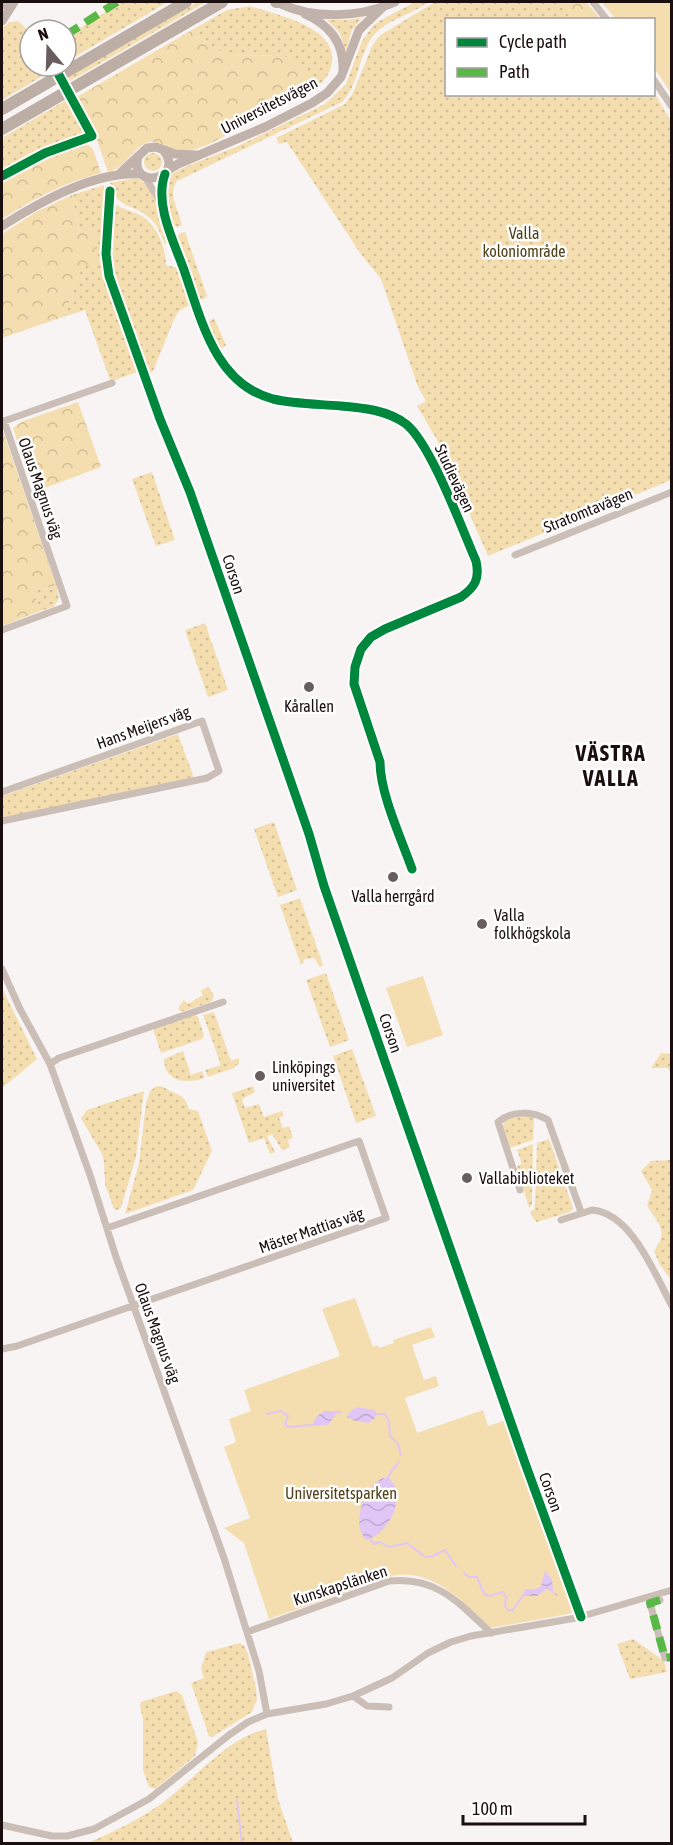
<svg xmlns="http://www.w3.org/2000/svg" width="673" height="1845" font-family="'Asap Condensed',sans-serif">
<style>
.grass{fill:url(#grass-dots)}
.forest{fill:url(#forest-crowns)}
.park{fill:#f4deb0}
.water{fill:url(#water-waves)}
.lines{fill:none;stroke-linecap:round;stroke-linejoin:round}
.stream{stroke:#e0c6f5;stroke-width:2}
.street{stroke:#cabeb7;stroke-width:7}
.secondary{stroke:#c1b3ab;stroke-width:9}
.highway{stroke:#bcaea5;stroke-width:12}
.quiet{stroke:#58b947;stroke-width:8;stroke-dasharray:15 8;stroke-linecap:butt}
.cycleway-casing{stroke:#fff;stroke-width:13}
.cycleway{stroke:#00873e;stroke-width:9}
.poi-dot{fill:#685e5f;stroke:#fff;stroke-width:2}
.labels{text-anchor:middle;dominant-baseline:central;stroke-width:5;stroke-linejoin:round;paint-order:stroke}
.street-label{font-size:16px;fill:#1b0e0f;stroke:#fff}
.park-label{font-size:16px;fill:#524118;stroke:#fff}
.poi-label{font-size:16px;fill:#1b0e0f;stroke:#fff;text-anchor:start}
.district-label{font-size:22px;font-weight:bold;letter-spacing:1.5px;fill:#1b0e0f;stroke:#fff}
</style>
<defs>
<pattern id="grass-dots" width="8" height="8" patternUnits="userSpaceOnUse" patternTransform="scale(1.5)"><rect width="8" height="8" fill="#f4deb0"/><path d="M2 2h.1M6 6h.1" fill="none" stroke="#d1bd96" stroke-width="1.8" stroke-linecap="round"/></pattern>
<pattern id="forest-crowns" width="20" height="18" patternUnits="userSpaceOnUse" patternTransform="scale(1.5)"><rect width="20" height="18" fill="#f4deb0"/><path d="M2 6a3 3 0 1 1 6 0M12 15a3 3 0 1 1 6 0" fill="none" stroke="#d1bd96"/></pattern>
<pattern id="water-waves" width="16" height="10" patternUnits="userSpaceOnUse" patternTransform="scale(1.5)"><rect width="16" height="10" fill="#e0c6f5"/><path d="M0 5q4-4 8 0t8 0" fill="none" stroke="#c0a9d1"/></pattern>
</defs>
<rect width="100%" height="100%" fill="#f8f4f4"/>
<path class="grass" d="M121,2H168L66,62V37Z
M198,2H206L70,81L68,77Z
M415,2H429C414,13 385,21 374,35C358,54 360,84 342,102L177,181C167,195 179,210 182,225L178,227L172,224L164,193L167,176L187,166L236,147L325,104L346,84L362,41L372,27L379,21Z
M435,2H586L600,19L446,20V94H654V92L672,123L671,480L488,556L437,440L417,406L426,401L418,387L381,279L360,253L287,142L279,144L276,138L345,104L353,93L372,46L379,36Z
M250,6C275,15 337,26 332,62C330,78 319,86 306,93L309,79L284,56L225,55L190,31L227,10Z
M362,18L352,30L346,51L339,32L327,20H344Z
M17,21C34,29 30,50 30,66H48L51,71L2,100V29L9,22Z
M68,99L84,126V131L81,136L43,150L2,173V138Z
M144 162a9 9 0 1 1 18 0a9 9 0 1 1-18 0Z
M136,178C157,184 164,224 169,242L165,244C160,233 157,223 147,216C129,202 118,210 110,183Z
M104,185C108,216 99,247 104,277L137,372L115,380H110L85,310L63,317L97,229L79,232L72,195Z
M113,203C122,209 131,211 140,215C157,224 166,248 166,265L178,268L191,304L179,311L175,317L153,371L150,373L146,370L114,277L109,259Z
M185,232L207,296L202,300L198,298L177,239L179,234Z
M214,318L226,345L220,350L208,322Z
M152,472L175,540L156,546L132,479Z
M56,585L59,599L53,607L40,611L34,591Z
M205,623L228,690L208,697L185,630Z
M178,734L194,778L2,819V796Z
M274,822L297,890L278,897L254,829Z
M300,898L323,965L320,967L314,958L305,959L301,965L280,905Z
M326,973L349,1040L330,1047L306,980Z
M209,987L214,996L211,1002L184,1011H180L178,1008L184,1000L188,1004L203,995L201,990Z
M2,988L37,1059L2,1088Z
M214,1012L231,1061L239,1058V1063L234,1068L208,1077L205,1070L221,1065L203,1015Z
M195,1015L198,1017L204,1035L202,1039L161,1053L154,1032V1028Z
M352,1049L376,1116L356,1123L333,1056Z
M183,1051L191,1075L202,1071L205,1078C187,1084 165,1083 164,1059Z
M661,1053L671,1054V1073L667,1068H651Z
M157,1086C164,1086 166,1089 172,1092C183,1096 185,1098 189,1109L198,1111L212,1151L193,1190L125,1214L139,1163L146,1103L150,1091Z
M253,1086L255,1092L242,1099L245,1108L259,1104L264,1117L282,1111L284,1116L279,1118L283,1128L289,1126L293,1138L288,1140L290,1147L282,1150L272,1134L267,1136L275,1152L270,1154L264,1138L249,1143L232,1093Z
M144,1091L136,1157L121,1208L117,1210L114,1209L105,1184L104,1162L102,1154L81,1118L87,1110Z
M519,1115L534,1117L533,1140L510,1148L503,1126L504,1122Z
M549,1139L573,1208L570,1212L537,1222L533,1218L530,1211L534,1210L535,1204L537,1143Z
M533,1144L532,1205L529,1208L517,1166L522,1164L517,1150Z
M671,1160H672L671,1280L660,1265L654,1251C669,1231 659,1224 647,1206L652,1190L641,1171L651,1161Z
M633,1639L664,1661L667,1672L630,1679L617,1644Z
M240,1643L245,1647L248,1654L256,1688L257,1700L254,1706L252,1712L212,1737L209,1736L191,1683L204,1678L201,1669L206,1652Z
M176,1691L182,1695L198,1742L195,1756L155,1789L149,1787L143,1770V1720L140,1706L141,1702Z
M266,1729L278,1799L293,1843H88C113,1832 138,1820 161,1804C194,1780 226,1738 266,1729Z"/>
<path class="forest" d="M559,2H586L600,19H571Z
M190,31L225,55L284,56L304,65L309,79L306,93C281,107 257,120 232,132C217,140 201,150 184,151C171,151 160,140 149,142C133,146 128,167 108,172L95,135L75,98Z
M86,143L93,149L101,173C61,184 37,197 2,219V179L46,154Z
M72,195L79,232L97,228V261L83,266L63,317L2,338V234L36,212Z
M78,402L101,467L34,492L13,428L23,421Z
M2,428L56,585L34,591L40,611L2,626Z"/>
<path class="park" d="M601,2H671V93L654,68V20L616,19Z
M423,976L443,1035L407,1047L386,988Z
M355,1298L373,1347L378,1345L379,1348L394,1343L393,1340L431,1327L435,1337L412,1345L424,1380L436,1376L439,1386L405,1398L417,1433L483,1410L488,1426L506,1420L574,1613L491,1628C462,1602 438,1571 396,1575L269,1619L244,1543L224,1528L250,1518L224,1447L236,1442L229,1419L251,1411L244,1390L340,1356L322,1309Z"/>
<path class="water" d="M357,1407L374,1410L377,1414L375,1418L368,1423L356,1421L347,1417L349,1412Z
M324,1411H338L328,1425L312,1426L316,1417Z
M383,1478H389C408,1496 389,1534 366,1540C351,1524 363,1487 383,1478Z
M545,1571L552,1579L553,1592L558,1595L557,1596L547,1589L537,1596H524V1591L526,1589H535L541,1586Z"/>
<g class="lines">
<path class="stream" d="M335,1413L341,1412
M267,1414L281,1411L288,1416L285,1424L288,1427L312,1425
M374,1414H385L389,1421L390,1436L398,1444L401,1455
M387,1480L392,1470L399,1462
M369,1538L374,1544L380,1542L389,1547L407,1543L425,1557L433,1556L445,1550L456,1566
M464,1573L469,1577H477L484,1594L489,1596L503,1592L506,1597L505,1606L508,1610H513L524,1594
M237,1800L242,1844"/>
<path class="street" d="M593,2L607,20
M654,80L672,107
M165,174C154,204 174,242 184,270C201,319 215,384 273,399C295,404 318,404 341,406C364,408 387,410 406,424C431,444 462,529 476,561C480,579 475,587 461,597L385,629L371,637L361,649L355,667L354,684L380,762C380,793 401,838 412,869
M145,177L161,203
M515,555L672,492
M2,630L67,606L4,421L112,383
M2,792L202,721L219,771L207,778L2,821
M2,969L20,1009L50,1064L90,1175L116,1257L224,1558L259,1671L267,1714
M50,1064L59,1058L223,1002
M520,1190L498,1122C513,1110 532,1111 548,1120L581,1212
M561,1220L592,1210C632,1213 655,1275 672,1306
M2,1349L17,1346L386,1218L359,1141L107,1228
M660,1600L650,1603L665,1658L672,1657
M247,1632L389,1581C437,1576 459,1603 491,1633
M353,1696L367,1706L389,1707
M2,1825L52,1836H67L94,1829L149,1799L229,1735L248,1722L267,1714L326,1704L353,1696L392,1678L428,1653L451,1642L471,1636L576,1618L672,1590"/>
<path class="secondary" d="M277,2C312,20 360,18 395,2
M2,5L4,2
M305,14C330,25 344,43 343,70
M2,21L14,2
M138,156C129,192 187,179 163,150
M166,171L178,164L265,127L312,103L327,93L341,77L359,30L384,6
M118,175L147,148L156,147L175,154L196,155
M2,226C40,202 94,171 141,174"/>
<path class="highway" d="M276,2H277
M2,109L186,2
M2,129L222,2"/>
<path class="quiet" d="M66,35L117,2
M660,1600L650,1603L665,1658L672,1657"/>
<defs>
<path id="cycleway" d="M165,174C154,204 174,242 184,270C201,319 215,384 273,399C295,404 318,404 341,406C364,408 387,410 406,424C431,444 462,529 476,561C480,579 475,587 461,597L385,629L371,637L361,649L355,667L354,684L380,762C380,793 401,838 412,869
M2,176L45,153L92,136L54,66
M110,191L106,254L109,276L160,419L190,492L309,834L324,886L376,1036L525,1463L581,1617"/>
</defs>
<use href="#cycleway" class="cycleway-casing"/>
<use href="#cycleway" class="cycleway"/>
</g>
<g class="poi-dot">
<circle cx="309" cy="687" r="6"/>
<circle cx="393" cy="877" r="6"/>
<circle cx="482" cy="924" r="6"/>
<circle cx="260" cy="1076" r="6"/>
<circle cx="467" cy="1178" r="6"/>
</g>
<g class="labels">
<g class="street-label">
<text transform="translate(269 105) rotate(-27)">Universitetsvägen</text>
<text transform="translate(455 478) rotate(65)">Studievägen</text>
<text transform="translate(41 488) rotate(71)">Olaus Magnus väg</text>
<text transform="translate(588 510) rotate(-22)">Stratomtavägen</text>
<text transform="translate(234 574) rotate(72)">Corson</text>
<text transform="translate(143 727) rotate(-20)">Hans Meijers väg</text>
<text transform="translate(391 1033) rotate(71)">Corson</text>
<text transform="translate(311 1230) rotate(-19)">Mäster Mattias väg</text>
<text transform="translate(158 1333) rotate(70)">Olaus Magnus väg</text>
<text transform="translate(551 1492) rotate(70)">Corson</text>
<text transform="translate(340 1585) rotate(-18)">Kunskapslänken</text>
</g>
<g class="park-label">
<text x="524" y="233">Valla<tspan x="524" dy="18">koloniområde</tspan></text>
<text x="341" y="1493">Universitetsparken</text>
</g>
<g class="poi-label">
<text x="309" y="706" text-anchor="middle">Kårallen</text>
<text x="393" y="896" text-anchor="middle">Valla herrgård</text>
<text x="494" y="915">Valla<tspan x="494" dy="18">folkhögskola</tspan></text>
<text x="272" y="1067">Linköpings<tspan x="272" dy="18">universitet</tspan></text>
<text x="479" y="1178">Vallabiblioteket</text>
</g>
<g class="district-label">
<text x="611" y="753">VÄSTRA<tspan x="611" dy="25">VALLA</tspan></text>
</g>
</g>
<rect width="673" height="1845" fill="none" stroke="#1b0e0f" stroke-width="6"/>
<rect x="445" y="18" width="210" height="78" fill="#ffffff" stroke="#a49f9f" stroke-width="1.5"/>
<rect x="457" y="38" width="30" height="9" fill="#00873e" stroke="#a49f9f" stroke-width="1.5"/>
<text x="499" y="48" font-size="18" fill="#1b0e0f">Cycle path</text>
<rect x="457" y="68" width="30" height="9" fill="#58b947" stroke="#a49f9f" stroke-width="1.5"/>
<text x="499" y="78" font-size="18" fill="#1b0e0f">Path</text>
<g transform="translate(48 48) rotate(341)"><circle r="28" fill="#ffffff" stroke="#a49f9f" stroke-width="1.5"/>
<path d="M0-4.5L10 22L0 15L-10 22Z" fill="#685e5f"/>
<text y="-9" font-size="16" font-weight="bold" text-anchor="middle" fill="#1b0e0f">N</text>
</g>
<path d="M463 1815v9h122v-9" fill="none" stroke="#1b0e0f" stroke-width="3"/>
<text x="472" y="1815" font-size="18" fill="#1b0e0f" stroke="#ffffff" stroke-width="4.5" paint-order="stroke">100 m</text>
</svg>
